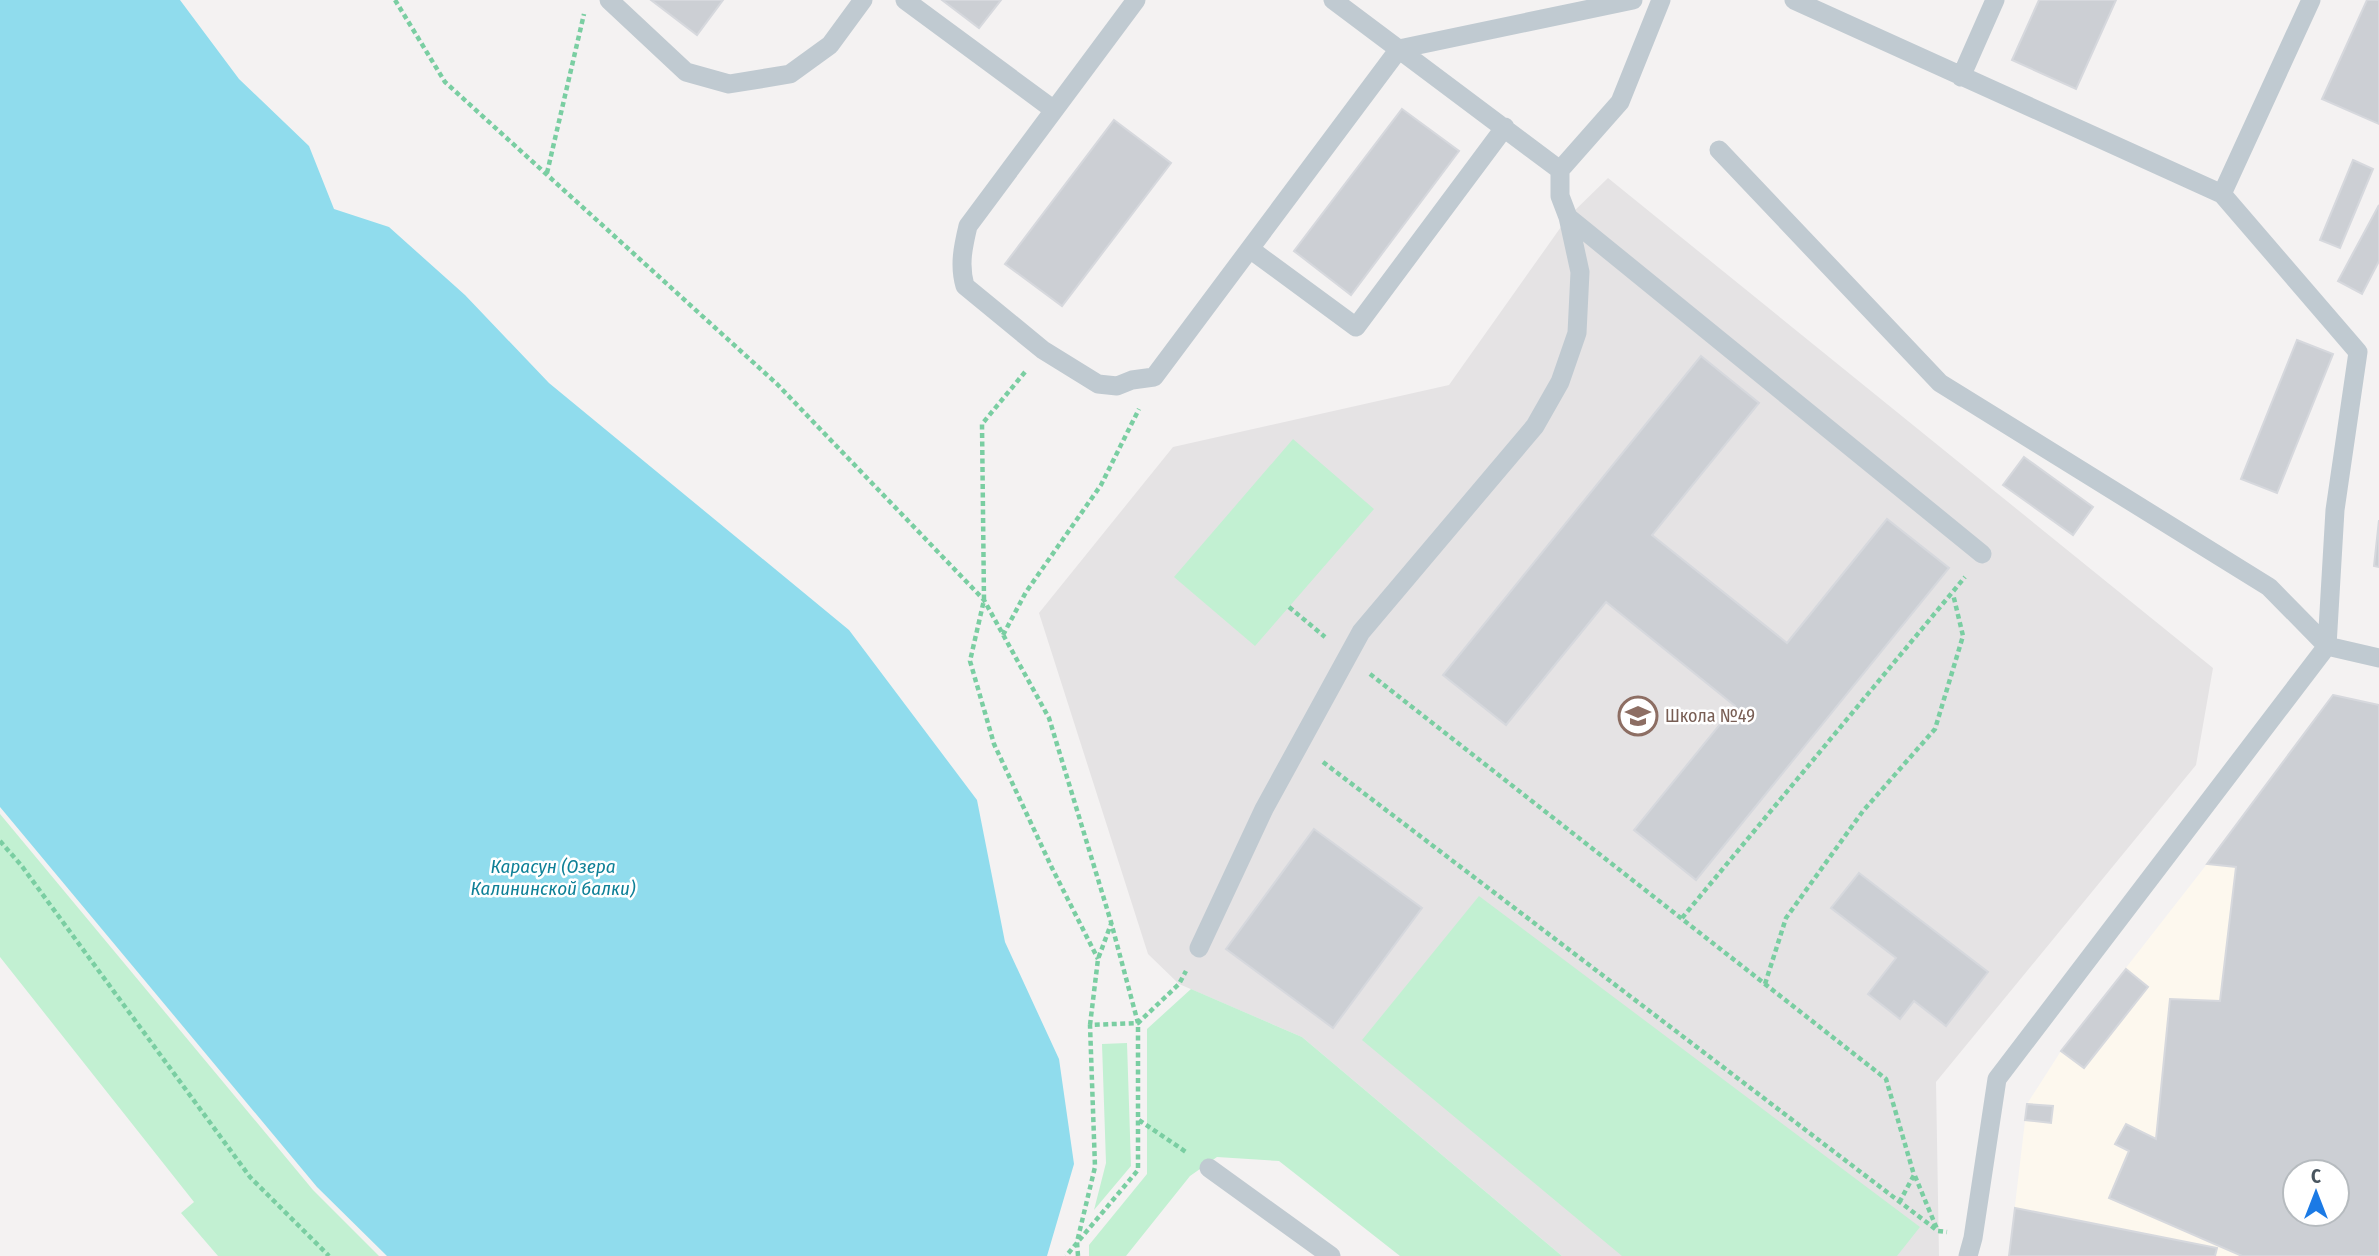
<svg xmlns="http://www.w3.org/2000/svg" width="2379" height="1256" font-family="'Fira Sans Condensed',sans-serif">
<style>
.commercial{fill:#fdf8ee;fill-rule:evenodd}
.education{fill:#e5e3e4}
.green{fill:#c2f0d2}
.water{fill:#90dced}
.building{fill:#cccfd4;stroke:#d6d8dd;stroke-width:2;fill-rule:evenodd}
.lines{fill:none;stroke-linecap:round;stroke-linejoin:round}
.path{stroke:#7acea2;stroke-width:4.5;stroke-dasharray:5 3.5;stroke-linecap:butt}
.lane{stroke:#c0cad1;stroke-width:19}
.labels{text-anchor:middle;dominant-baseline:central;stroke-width:5;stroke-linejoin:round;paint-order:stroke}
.education-label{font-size:18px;fill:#785e54;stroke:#fff;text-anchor:start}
.water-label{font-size:19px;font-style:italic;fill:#0e8097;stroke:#fff}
</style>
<rect width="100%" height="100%" fill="#f4f2f2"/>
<path class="commercial" d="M2333,695L2379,705V1256H2009L2027,1104L2061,1051L2207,864ZM2295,1172H2337V1214H2295Z"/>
<path class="education" d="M1608,178L2213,668L2196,765L1936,1082L1939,1256H1562L1302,1037L1179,984L1148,954L1039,613L1173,447L1449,385L1568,217Z"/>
<path class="green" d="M1293,439L1374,509L1255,646L1174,577Z
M0,814L313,1190L379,1256H218L181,1213L194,1202L0,957Z
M1479,896L1920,1227L1897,1256H1622L1362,1040Z
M1191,989L1302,1037L1562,1256H1400L1279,1161L1217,1157L1190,1176L1126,1256H1089V1245L1147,1174V1029Z
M1127,1043L1131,1166L1094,1210L1106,1163L1102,1044Z"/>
<path class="water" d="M0,0H180L239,79L309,146L334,209L389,227L465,295L549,383L849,630L977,800L1005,942L1059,1059L1074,1164L1047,1256H387L317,1187L0,807Z"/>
<path class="building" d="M651,0H723L697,35Z
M942,0H1001L979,28Z
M2039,0H2116L2076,89L2012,60Z
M2367,0H2379V124L2322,99Z
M1402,109L1459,151L1351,295L1294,251Z
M1114,120L1171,163L1062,306L1005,264Z
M2353,160L2373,169L2340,248L2320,240Z
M2379,205V261L2362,294L2338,281Z
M2297,340L2333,354L2277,493L2241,479Z
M1701,356L1759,403L1652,535L1787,643L1887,519L1949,568L1696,880L1634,830L1735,706L1606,602L1506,725L1443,675Z
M2024,457L2093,507L2073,535L2003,485Z
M2379,520V567L2374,566Z
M2333,695L2379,705V1256H2242L2109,1198L2129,1151L2115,1144L2126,1124L2156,1139L2170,999L2220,1001L2236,867L2207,864ZM2295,1172H2337V1214H2295Z
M1314,829L1422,908L1333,1028L1226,949Z
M1859,873L1988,972L1946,1026L1914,1001L1900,1019L1868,994L1896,958L1831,908Z
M2126,969L2148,987L2084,1068L2061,1051Z
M2027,1104L2053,1106L2051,1123L2025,1120Z
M2015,1208L2217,1248L2215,1256H2009Z"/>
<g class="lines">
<path class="path" d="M395,0L445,82L777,384L984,600L1049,718L1111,922L1138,1023V1170L1066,1256
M547,173L584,14
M1025,372L982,424L984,600L970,661L994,744L1052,868L1098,959
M1289,607L1325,637
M1003,635L1026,592L1101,485L1139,409
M1370,674L1886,1079L1914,1175L1900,1201
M1323,762L1938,1231L1947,1232
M0,841L21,865L250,1177L329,1256
M1682,918L1965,577
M1765,984L1786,918L1863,811L1935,729L1963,636L1953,594
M1090,1025L1098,959L1111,924
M1139,1120L1186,1152
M1915,1176L1937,1229
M1078,1256L1077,1242L1095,1167L1090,1025L1138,1023L1179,984L1186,971"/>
<path class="lane" d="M609,0L686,72L729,84L790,74L830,45L863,0
M905,0L1054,110
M1136,0L968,226C963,247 959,265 965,286L1043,350L1098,384L1117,386L1132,380L1154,377L1399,49L1633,0
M1333,0L1560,170
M1794,0L2222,194L2358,352L2335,510L2327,646
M1961,77L1995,0
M1719,150L1940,383L2269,587L2327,646
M2222,194L2311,0
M1568,217L1982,554
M1250,249L1356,327L1505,127
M1199,948L1264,809L1361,632L1535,426L1560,382L1577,333L1580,272L1568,217L1560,196V170L1620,102L1661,0
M1209,1168L1331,1256
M1968,1256L1973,1238L1997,1079L2327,646L2379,658"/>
</g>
<defs>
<symbol id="school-ring" viewBox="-11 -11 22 22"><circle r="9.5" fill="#fff" stroke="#8d6e63" stroke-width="1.5"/><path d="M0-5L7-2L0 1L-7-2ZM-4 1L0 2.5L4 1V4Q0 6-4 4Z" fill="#8d6e63"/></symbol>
</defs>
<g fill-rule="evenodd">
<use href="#school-ring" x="1616" y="694" width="44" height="44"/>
</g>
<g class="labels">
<g class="education-label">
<text x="1665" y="716">Школа №49</text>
</g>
<g class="water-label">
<text x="553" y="866">Карасун (Озера<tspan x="553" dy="22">Калининской балки)</tspan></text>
</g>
</g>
<g transform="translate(2316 1193)"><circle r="33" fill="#ffffff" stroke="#b6bbbf" stroke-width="2"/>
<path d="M0-5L12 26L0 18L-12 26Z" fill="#1b7ae5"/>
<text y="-10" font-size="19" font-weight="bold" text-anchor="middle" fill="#495660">С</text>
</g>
</svg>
